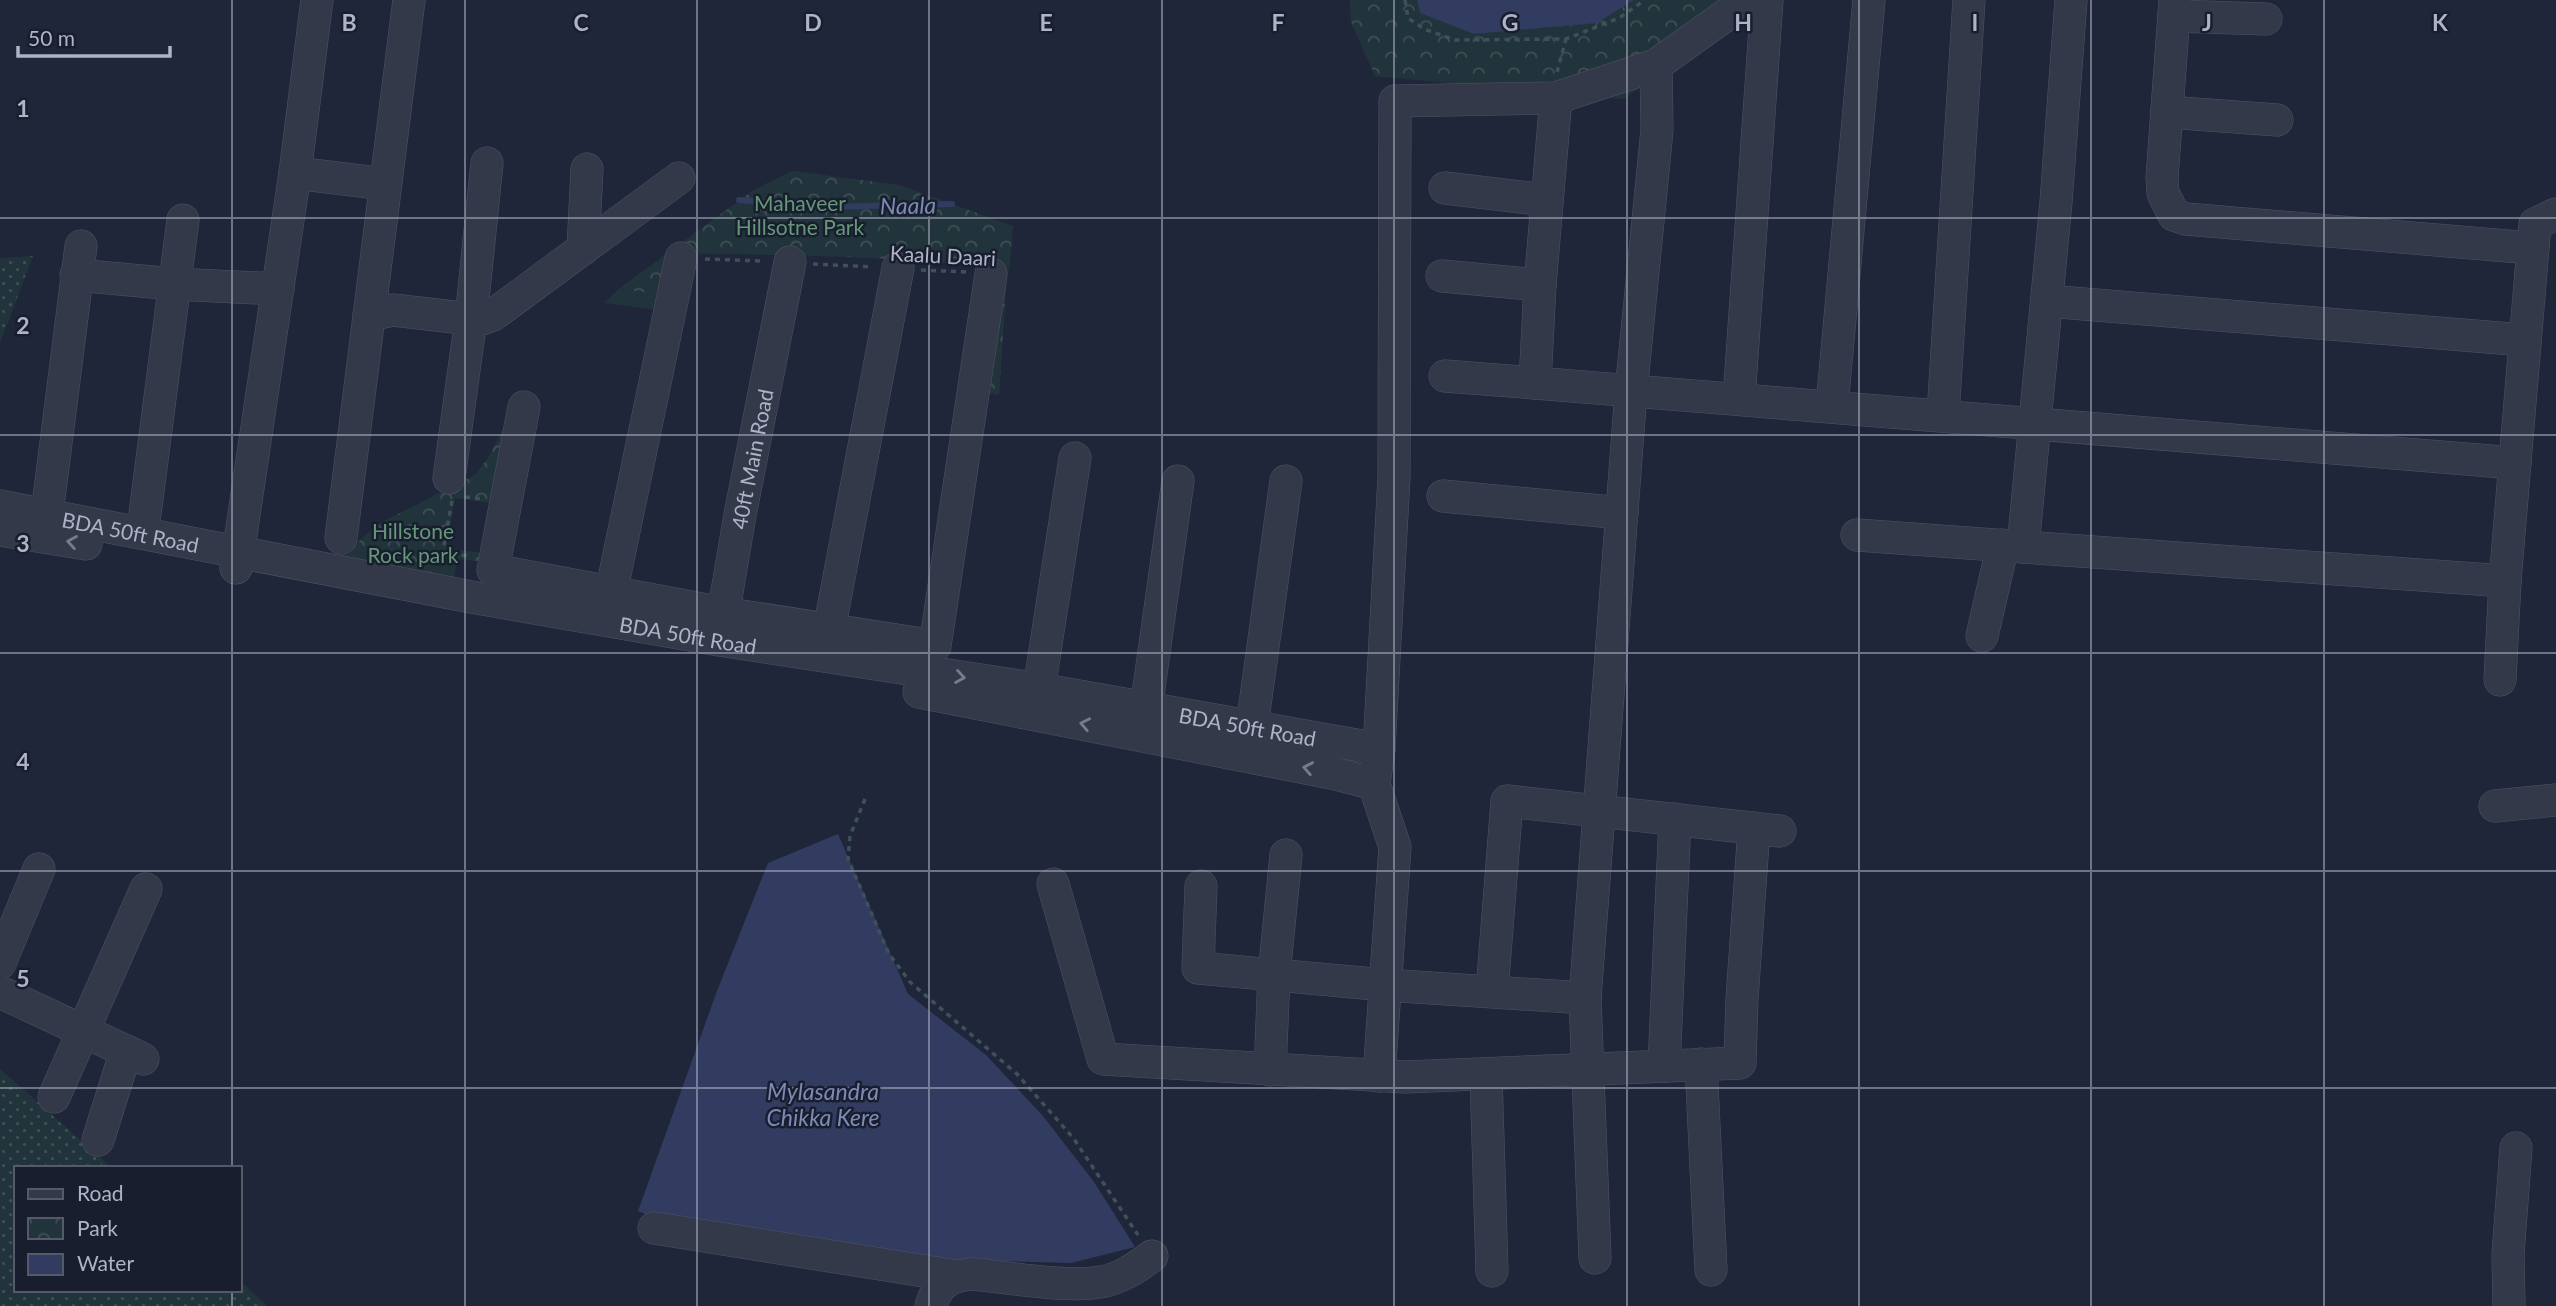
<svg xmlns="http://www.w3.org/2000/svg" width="2556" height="1306" font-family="Lato,sans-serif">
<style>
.grass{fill:url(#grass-dots)}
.park{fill:url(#park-crowns)}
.garden{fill:#22343b}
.water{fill:#313c60}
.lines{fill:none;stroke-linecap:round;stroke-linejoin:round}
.stream{stroke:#313c60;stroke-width:6}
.minor-casing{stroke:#4e5365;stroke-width:33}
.path{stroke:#3f5158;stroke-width:3.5;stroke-dasharray:5 5;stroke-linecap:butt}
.minor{stroke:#34394a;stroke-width:32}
.oneway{stroke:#777c8e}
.grid{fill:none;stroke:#aeb3c6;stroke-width:2;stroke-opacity:0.55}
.labels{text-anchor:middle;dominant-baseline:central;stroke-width:5;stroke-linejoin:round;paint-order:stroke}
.park-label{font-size:21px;fill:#649879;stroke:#191e2f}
.street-label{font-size:21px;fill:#aeb3c6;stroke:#191e2f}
.water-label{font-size:23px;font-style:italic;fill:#7c8bb5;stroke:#191e2f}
.grid-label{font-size:23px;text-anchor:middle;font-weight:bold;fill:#aeb3c6;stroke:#191e2f;stroke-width:5;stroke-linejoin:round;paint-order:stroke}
</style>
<defs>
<pattern id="grass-dots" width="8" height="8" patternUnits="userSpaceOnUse" patternTransform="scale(1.75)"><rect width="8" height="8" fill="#22343b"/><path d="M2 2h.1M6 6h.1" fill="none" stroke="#404f56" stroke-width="1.8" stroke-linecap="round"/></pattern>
<pattern id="park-crowns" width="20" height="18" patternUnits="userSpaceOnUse" patternTransform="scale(1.75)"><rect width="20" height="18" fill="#22343b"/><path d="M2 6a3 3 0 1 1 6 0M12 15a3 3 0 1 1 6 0" fill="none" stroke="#404f56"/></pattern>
</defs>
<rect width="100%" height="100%" fill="#20263a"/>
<path class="grass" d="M33,256L0,343V258Z
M0,1069L112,1168H16V1290H240V1281L267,1306H0Z"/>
<path class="park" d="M1350,0H1417L1420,13L1597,23L1634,0H1777L1623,99L1375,76L1351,22Z
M793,171L899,185L1013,226L1009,271C901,254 790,256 681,253L660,295L619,289L752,191Z
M991,274L1007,275L999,395L979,392Z
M527,392L493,503L455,498L446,548L488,554L487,562L457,559L453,584L340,558L378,524L475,475L488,458L502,431Z"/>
<path class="garden" d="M619,289L660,295L657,310L604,303Z"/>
<path class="water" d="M1417,0H1634L1597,23L1474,34L1420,13Z
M838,834L908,994L986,1055L1043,1116L1094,1182L1135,1247L1071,1263L998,1261L940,1267L697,1235L638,1211L717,991L768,863Z"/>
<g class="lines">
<path class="stream" d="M739,200L824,207L952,204"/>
<defs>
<g id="minor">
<path d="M2071,0L2056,202L2023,547L2505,581L2535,224L2556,214"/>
<path d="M2175,0L2162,178L2163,193L2174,215L2186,219L2531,248"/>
<path d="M2174,16L2266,19"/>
<path d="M1556,98L1540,285L1535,383L2515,463"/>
<path d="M2167,112L2277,120"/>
<path d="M295,173L385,184"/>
<path d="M1445,188L1547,200"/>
<path d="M583,249L587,169"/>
<path d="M76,275L174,284L278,289"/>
<path d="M1442,276L1540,285"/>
<path d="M2047,301L2524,340"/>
<path d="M369,315L393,310L471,319H482L493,315L679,178"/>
<path d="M1445,376L1535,383"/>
<path d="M1739,399L1767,0"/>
<path d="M1832,406L1869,0"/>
<path d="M524,407L493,570L723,613L935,646L991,274"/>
<path d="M1943,415L1969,0"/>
<path d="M449,478L471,319L487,163"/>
<path d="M1443,496L1622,513"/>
<path d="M49,498L81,246"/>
<path id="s1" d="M0,506L471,597L719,640L1039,689L1379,749"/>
<path d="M145,514L183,220"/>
<path d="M0,530L86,544"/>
<path d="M1857,535L2023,547"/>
<path d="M341,538L409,0"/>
<path d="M236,568L295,173L317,0"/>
<path d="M611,593L681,258"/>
<path d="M829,630L898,268"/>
<path id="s2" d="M720,633L740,515L790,262"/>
<path d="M1982,636L2003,545"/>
<path d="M2500,680L2505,581"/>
<path d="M1039,689L1075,458"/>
<path d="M919,692L1336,774L1374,784"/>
<path d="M1146,709L1178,481"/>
<path d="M1252,726L1286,481"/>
<path d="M2495,806L2556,800"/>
<path d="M1053,884L1103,1059L1406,1077L1740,1063L1742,999L1754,828"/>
<path d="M1201,886L1198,968L1385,985L1585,998L1631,392L1657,130L1656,65"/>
<path d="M0,963L39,869"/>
<path d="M1492,991L1507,801L1780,831"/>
<path d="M0,992L143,1059"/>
<path d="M1585,998L1595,1258"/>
<path d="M1701,1064L1711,1270"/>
<path d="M1664,1066L1675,819"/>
<path d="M1270,1070L1274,975L1286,855"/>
<path d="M1486,1074L1492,1271"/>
<path d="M1379,1076L1395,847L1374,784L1379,749L1394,477L1395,101L1556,98L1656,65L1747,0"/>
<path d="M54,1097L146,889"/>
<path d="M98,1140L126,1051"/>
<path d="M654,1228L955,1276"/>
<path d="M931,1306C937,1284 948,1277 971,1274C1007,1277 1066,1288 1100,1282C1120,1279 1136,1268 1152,1256"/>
<path d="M2509,1306L2508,1254L2516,1148"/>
</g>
</defs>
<use href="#minor" class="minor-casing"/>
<path class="path" d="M1405,0L1408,18L1424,29L1455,40L1566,39L1619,18L1645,0
M1557,72L1566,39
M705,259L763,261
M813,264L872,267
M921,270L966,272
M465,497L482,499
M452,501L443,551L471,557
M865,799L850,836L848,859L889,954L910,982L1017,1074L1074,1139L1138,1235"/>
<use href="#minor" class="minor"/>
</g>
<defs><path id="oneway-chevron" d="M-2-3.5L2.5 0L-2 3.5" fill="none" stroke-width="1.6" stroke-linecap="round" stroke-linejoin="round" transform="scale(1.75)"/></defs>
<g class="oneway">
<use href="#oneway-chevron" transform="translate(72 542) rotate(-170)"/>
<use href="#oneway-chevron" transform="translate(960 677) rotate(9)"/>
<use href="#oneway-chevron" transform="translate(1085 724) rotate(-169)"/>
<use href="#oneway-chevron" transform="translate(1308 768) rotate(-169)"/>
</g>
<path class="grid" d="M232,0V1168M465,0V1306M697,0V1306M929,0V1306M1162,0V1306M1394,0V1306M1627,0V1306M1859,0V1306M2091,0V1306M2324,0V1306M0,218H2556M0,435H2556M0,653H2556M0,871H2556M0,1088H2556M232,1290V1306"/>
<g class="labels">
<g class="park-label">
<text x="800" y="202">Mahaveer<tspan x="800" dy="24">Hillsotne Park</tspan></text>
<text x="413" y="530">Hillstone<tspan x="413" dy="24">Rock park</tspan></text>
</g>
<g class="street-label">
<text transform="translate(943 255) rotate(3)">Kaalu Daari</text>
<text stroke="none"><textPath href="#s2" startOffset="177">40ft Main Road</textPath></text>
<text stroke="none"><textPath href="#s1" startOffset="133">BDA 50ft Road</textPath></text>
<text stroke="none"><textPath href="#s1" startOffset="700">BDA 50ft Road</textPath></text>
<text stroke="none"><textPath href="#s1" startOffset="1267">BDA 50ft Road</textPath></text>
</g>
<g class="water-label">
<text transform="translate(908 205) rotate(-1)">Naala</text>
<text x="823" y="1091">Mylasandra<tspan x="823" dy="26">Chikka Kere</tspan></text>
</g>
</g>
<g class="grid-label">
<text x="349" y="31">B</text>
<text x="581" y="31">C</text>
<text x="813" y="31">D</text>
<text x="1046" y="31">E</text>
<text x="1278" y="31">F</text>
<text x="1510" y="31">G</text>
<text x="1743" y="31">H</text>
<text x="1975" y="31">I</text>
<text x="2207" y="31">J</text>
<text x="2440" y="31">K</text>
<text x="23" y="117">1</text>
<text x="23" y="334">2</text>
<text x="23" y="552">3</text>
<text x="23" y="770">4</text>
<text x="23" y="987">5</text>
</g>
<rect x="14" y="1166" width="228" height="126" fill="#191e2f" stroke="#555a6b" stroke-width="2"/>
<rect x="28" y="1189" width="35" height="10" fill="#34394a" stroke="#555a6b" stroke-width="2"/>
<text x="77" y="1201" font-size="21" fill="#aeb3c6">Road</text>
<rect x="28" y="1218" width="35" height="21" fill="url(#park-crowns)" stroke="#555a6b" stroke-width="2"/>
<text x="77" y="1236" font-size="21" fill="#aeb3c6">Park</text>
<rect x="28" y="1254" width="35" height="21" fill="#313c60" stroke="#555a6b" stroke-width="2"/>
<text x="77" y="1271" font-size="21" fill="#aeb3c6">Water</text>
<path d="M18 46v10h152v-10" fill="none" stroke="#aeb3c6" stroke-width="3.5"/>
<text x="28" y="46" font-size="21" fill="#aeb3c6" stroke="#191e2f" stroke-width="5" paint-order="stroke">50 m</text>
</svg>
